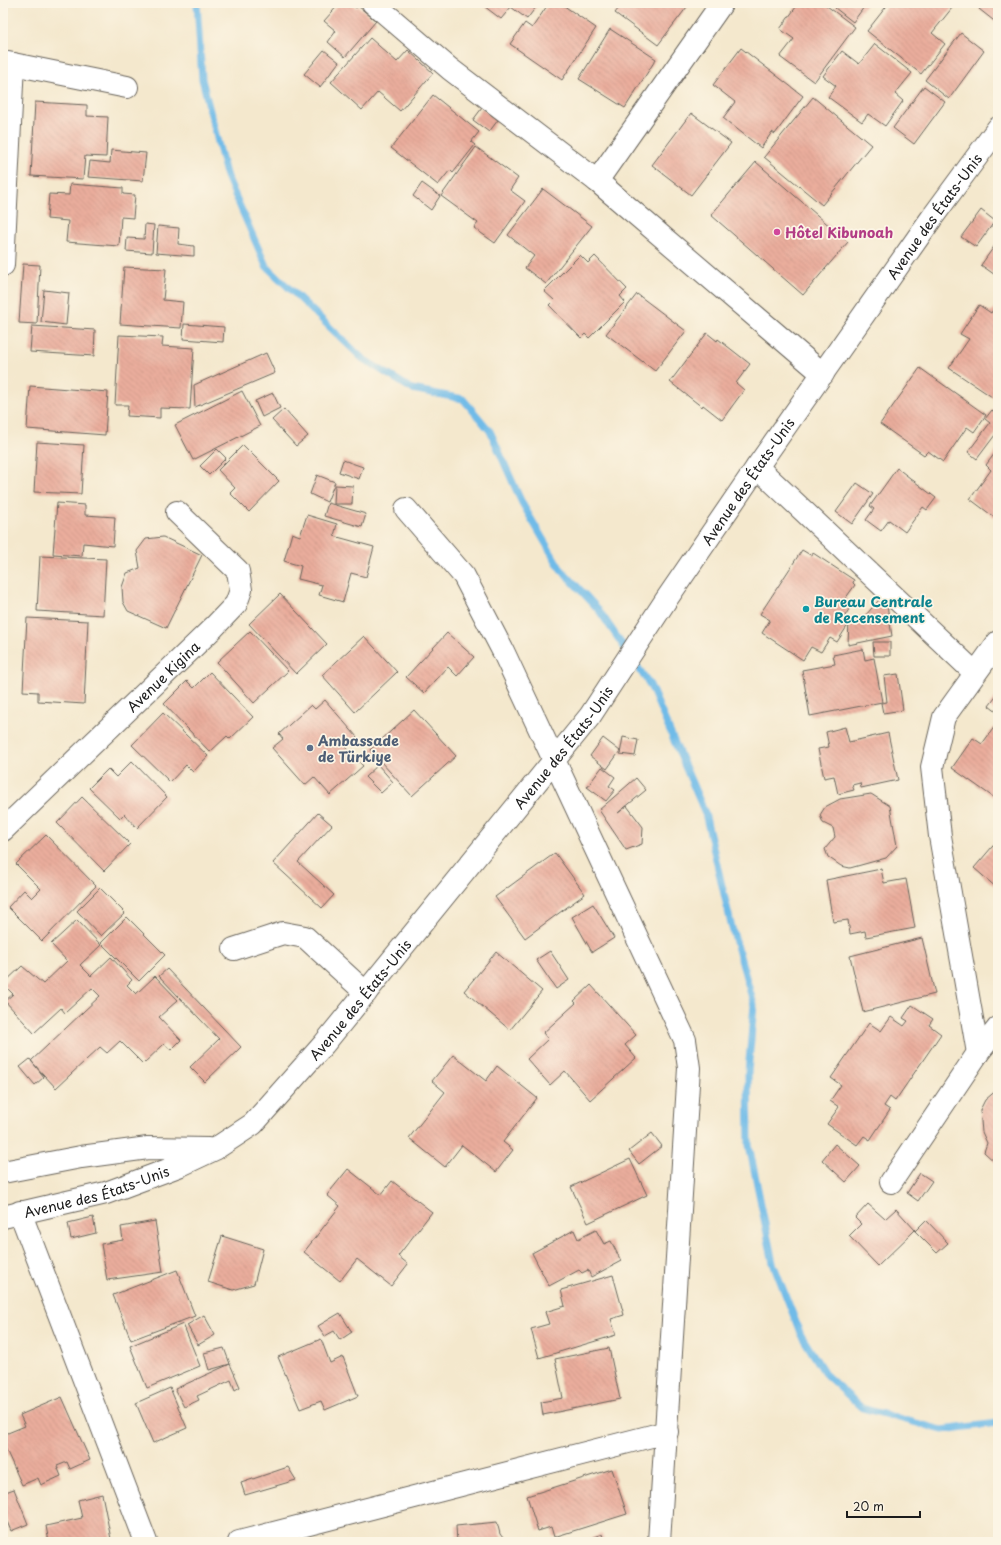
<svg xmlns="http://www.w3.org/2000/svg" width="1001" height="1545" font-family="'Playpen Sans',sans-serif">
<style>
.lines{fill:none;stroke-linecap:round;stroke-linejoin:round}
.stream{stroke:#6fbbe8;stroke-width:7}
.building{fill:url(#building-back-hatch)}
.minor-casing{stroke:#68635a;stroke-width:24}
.minor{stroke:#fff;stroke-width:22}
.hotel-dot{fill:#d1479c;stroke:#fcf5e5;stroke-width:1.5}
.culture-dot{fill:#0f9aa8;stroke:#fcf5e5;stroke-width:1.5}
.service-dot{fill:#5c6f8a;stroke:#fcf5e5;stroke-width:1.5}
.labels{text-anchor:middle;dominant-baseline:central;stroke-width:3.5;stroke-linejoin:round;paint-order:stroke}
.street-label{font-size:14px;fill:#1c1c1c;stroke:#fcf5e5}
.hotel-label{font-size:14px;font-weight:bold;fill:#b23c85;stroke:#fcf5e5;text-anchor:start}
.culture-label{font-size:14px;font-weight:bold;fill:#0d838f;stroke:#fcf5e5;text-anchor:start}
.service-label{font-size:14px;font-weight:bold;fill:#4e5e75;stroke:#fcf5e5;text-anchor:start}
</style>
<defs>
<pattern id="building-back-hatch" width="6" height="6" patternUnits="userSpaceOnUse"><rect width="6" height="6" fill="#eaad9c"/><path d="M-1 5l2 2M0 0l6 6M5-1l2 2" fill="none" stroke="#c89486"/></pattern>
</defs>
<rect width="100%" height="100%" fill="#fcf5e5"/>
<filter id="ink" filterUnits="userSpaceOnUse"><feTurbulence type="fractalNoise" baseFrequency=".025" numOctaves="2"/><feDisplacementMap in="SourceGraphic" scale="8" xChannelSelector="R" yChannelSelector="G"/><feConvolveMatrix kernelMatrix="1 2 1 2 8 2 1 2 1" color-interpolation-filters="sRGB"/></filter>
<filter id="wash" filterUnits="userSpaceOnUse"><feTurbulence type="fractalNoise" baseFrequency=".012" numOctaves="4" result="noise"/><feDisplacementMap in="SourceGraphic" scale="16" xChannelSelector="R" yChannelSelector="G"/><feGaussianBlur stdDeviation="0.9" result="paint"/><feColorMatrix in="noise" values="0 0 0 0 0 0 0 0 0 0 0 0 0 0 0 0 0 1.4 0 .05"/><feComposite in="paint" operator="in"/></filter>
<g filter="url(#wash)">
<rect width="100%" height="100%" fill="#f4e8cd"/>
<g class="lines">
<path class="stream" d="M197,3L202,79L226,174L266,266L363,359L412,389L463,399L490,431L522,503L560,568L598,609L650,685L705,813L732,928L754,1005L748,1072L749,1145L773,1263L801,1335L826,1375L862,1408L942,1430L998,1423"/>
</g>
<g id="blocks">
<path class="building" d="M340,3H351L356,8L358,6L376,21L345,57L328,42L336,31L324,21Z
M480,3H539L527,19L511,7L501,19Z
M549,3H560L596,28L562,80L510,44L525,23L532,28Z
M623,3H690L658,45L615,13Z
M799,3H823L855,27L814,82L780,57L794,39L780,29Z
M839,3H867L853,22L835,8Z
M889,3H956L932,33L945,44L921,74L867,31Z
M983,3H998V24L979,9Z
M610,29L656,59L625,108L579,79Z
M961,33L984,51L949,99L925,80Z
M370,38L397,62L408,50L433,73L400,111L378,92L362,110L331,82Z
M875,44L912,73L895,94L903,101L885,126L868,114L862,122L828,97L836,86L823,76L842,51L859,64Z
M741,48L803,96L775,134L772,132L761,148L723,118L735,102L713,85Z
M324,50L339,62L320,87L304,74Z
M924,86L945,102L914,144L893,128Z
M433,95L479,132L471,142L475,145L453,173L450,170L438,185L391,148Z
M813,97L871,145L822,205L764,157Z
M35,102L87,105V116L108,117L106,157L85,156L83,179L31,176Z
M482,108L498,120L489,132L473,120Z
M691,113L731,143L691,195L652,165Z
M476,147L518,178L510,190L525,201L495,243L474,228L478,223L441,196Z
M111,150L146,153L143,181L88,177L90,161L110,163Z
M756,162L848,242L803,295L711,215Z
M422,183L440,196L431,210L413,196Z
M70,184L123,188V194L135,195L133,218L121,217L119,246L66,242L68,221L47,219L49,194L69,195Z
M543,189L592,226L546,284L525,268L534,256L508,235Z
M981,210L995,221L976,247L961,237Z
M145,224L154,225L152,253L126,251L127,238L144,239Z
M158,226L179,228L178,244L194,246V256L156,253Z
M998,241V277L981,265Z
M580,255L588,263L595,256L627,289L620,296L625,302L589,338L585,334L581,338L549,305L554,300L544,291Z
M23,264L40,265L37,324L19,323Z
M124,267L166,269L163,300L183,302L181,328L120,324Z
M44,290L69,293L66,325L41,322Z
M637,294L686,331L655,371L606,334Z
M998,302V401L949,368L969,339L960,334L979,305L991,313Z
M184,324L224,327L223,342L183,339Z
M32,326L95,330L94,356L30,352Z
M707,333L717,341L718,339L750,364L736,383L744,390L722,420L703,405L702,407L670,382Z
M119,335L163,337L162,346L194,348L190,409L160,408V418L127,416L128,405H115Z
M266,353L275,373L195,407L194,385Z
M920,368L986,415L974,432L967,427L943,462L928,451L924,455L880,424Z
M30,386L108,392L105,435L27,429Z
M242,391L260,426L193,460L175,425Z
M273,393L280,408L262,417L255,401Z
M284,409L308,436L296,446L272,420Z
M992,410L998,415V431L977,459L968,452L990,423L985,419Z
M37,442L84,445L81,494L34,492Z
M243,445L279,481L249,512L230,493L235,488L218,470Z
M217,449L226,458L209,475L200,466Z
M998,449V513L994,517L970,499L991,470L986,465Z
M343,460L363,467L359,479L339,472Z
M897,468L936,498L927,510L923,507L905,532L889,520L881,531L866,520L874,509L870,506Z
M317,475L335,482L327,502L310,494Z
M857,483L873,494L852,524L836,512Z
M335,485L353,486L352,504H334Z
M57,503L85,505V515L115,517L113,546L83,543L82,556L53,554Z
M328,503L366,514L362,527L324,516Z
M307,515L337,524L334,536L374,547L366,577L351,573L343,602L319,595L322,585L298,579L301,566L284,561L292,533L300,536Z
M163,537L202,555L166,628L128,611L123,602L122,587L127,573L140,568L137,551L146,539Z
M802,550L812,556L813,553L854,580L853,583L855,585L845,599L852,604L842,621L848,625L837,642L830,638L821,652L811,647L803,660L762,633L770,620L760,614Z
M40,556L106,559L103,615L37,611Z
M885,593L892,636L848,645L849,620L865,616Z
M280,594L327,644L296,674L249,624Z
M27,618L88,621L84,704L38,701V692L23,691Z
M250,631L288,671L254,703L217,662Z
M447,633L474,657L457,676L448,667L424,693L406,677Z
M364,636L397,672L355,712L322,675Z
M873,642H890V656H874Z
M863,649L865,660L874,658L882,702L810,716L802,670L835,664L833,655Z
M210,672L253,717L230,739L227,736L210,752L164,704L187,681L194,688Z
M898,674L903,710L883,713L881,703L887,702L884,676Z
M998,694V713L989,706Z
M325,700L357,737L346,747L363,766L330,795L314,777L305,785L272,748L283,739L279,734L311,705L315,709Z
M414,710L456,756L412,796L370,750Z
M163,713L208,756L193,772L186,765L170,782L132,745Z
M995,726L998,728V790L993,797L952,768L973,738L982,744Z
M845,727L849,742L888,733L898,780L861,788L860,783L852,785L854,790L838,794L834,776L824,778L818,749L829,747L826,732Z
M623,737L638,740L635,756L620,754Z
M603,738L620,751L607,769L590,756Z
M132,761L167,797L137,828L124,814L120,818L89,788L108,769L116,777Z
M378,765L393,782L381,793L365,777Z
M602,767L615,777L609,786L615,790L606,801L587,787Z
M636,778L646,790L618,813L627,806L643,827L642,844L626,850L599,810Z
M871,794L890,806L897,846L886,858L850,868L841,866L828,857L825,849L835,837L833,828L823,823L820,815L825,807L840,799Z
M82,797L130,844L104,871L57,823Z
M318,813L332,825L298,862L334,895L322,908L273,863Z
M46,835L96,886L42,941L8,907L24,890L32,898L41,889L16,864Z
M998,840V889L974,868Z
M555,853L585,894L525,938L495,897Z
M881,869L884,883L906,879L915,928L866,937L865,931L850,934L848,920L833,922L826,880Z
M100,888L125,913L101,936L77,911Z
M593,904L614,938L592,952L572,917Z
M127,917L165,955L139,981L101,943Z
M77,920L101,945L80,965L91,976L111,957L132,980L127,985L136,994L155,976L178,1000L159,1017L181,1040L171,1050L164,1044L143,1064L120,1041L107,1053L100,1047L56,1088L31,1061L100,996L92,988L65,1013L61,1008L34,1033L5,1001L13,994L3,984L22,966L43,984L67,961L51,944Z
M922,938L935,994L863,1012L850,956Z
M550,951L569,980L556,989L536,960Z
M496,952L542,991L510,1030L464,991Z
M167,969L241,1047L205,1082L190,1067L219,1039L159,976Z
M591,985L636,1035L625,1045L636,1058L590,1100L565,1071L550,1085L527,1059L548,1039L543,1033L576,1003L574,1001Z
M912,1005L933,1019L929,1025L941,1034L895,1101L890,1097L884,1106L890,1110L870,1140L864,1136L857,1145L827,1124L839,1107L830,1101L841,1085L831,1078L869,1023L881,1031L891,1017L904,1026L908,1021L903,1018Z
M453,1055L486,1081L497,1066L537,1098L503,1142L513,1150L496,1172L462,1145L445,1167L409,1138L445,1092L432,1081Z
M30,1059L44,1077L35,1085L20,1067Z
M998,1089V1165L984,1152L987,1143L982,1132L980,1110L985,1100Z
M652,1133L662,1146L639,1164L629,1151Z
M835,1144L860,1166L846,1182L822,1160Z
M630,1159L647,1195L588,1223L571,1187Z
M348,1169L381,1195L392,1181L432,1212L398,1256L408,1264L391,1286L357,1259L340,1281L304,1252L340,1206L327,1195Z
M920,1173L932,1181L918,1201L907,1193Z
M868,1204L885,1219L896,1209L915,1230L878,1266L849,1236L861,1224L855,1218Z
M93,1217L96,1233L71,1239L68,1223Z
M926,1220L948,1243L937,1253L915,1231Z
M155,1221L163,1272L107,1280L101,1244L123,1240L121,1227Z
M574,1230L578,1239L596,1230L604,1244L611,1241L621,1261L591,1277L588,1270L582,1273L579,1270L549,1286L532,1253Z
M222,1236L263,1249L254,1284L233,1290L208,1282Z
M177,1270L195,1316L131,1340L113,1295Z
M613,1275L624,1315L611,1319L616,1335L539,1358L531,1329L549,1324L545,1312L565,1306L561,1290Z
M340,1313L352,1332L340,1340L334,1331L325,1336L318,1326Z
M204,1315L215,1335L198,1345L187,1325Z
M183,1324L200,1366L147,1388L130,1346Z
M321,1339L330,1363L343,1357L358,1396L325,1410L321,1401L300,1409L278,1357Z
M224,1348L230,1364L209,1370L204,1353Z
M609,1348L620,1399L543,1415L541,1402L563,1398L555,1359Z
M230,1364L240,1387L235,1390L231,1380L197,1396L199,1400L184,1407L175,1389Z
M170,1388L187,1428L153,1443L136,1403Z
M62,1397L90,1460L70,1469L67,1462L57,1466L61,1476L41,1485L38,1478L22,1485L3,1443V1435L25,1426L20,1415Z
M288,1467L296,1480L245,1495L241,1483Z
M612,1469L627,1514L554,1537L551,1527L538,1531L527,1496Z
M14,1489L28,1524L11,1531L3,1512V1493Z
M102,1494L111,1539L95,1542H49L46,1526L82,1518L78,1500Z
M497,1522L500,1534L506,1542H457L456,1526Z
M602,1534L604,1542H580Z"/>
</g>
</g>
<g filter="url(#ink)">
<use href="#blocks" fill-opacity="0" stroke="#68635a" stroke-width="1"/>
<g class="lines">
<defs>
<g id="minor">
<path d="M373,3L450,69L597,181L823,374"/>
<path d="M3,62L127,87"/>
<path d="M597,181L722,3"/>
<path d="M3,265L13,64"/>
<path d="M757,467L975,673"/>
<path d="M406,509L464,576L503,651L685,1040L689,1068L659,1542"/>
<path id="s1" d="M3,830L214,627L236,604L241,590L238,571L177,512"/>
<path d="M234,949L283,933L305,937L366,993"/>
<path d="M978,1053L940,836L932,767L944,717L998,642"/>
<path d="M3,1172L81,1157L148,1148L208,1149"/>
<path d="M891,1182L978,1053L998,1028"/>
<path d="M20,1212L146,1542"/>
<path id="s2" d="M3,1217L106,1193L181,1165L215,1149L253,1124L324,1044L590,716L666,600L757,467L931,219L998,128"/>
<path d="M239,1542L667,1432"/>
</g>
</defs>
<use href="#minor" class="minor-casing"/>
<use href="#minor" class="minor"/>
</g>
</g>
<circle class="hotel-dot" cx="777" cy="232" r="4"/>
<circle class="culture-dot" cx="806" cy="609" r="4"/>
<circle class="service-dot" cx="310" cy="748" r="4"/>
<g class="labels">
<g class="street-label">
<text stroke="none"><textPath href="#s2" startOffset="1405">Avenue des États-Unis</textPath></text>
<text stroke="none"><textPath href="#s2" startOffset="1081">Avenue des États-Unis</textPath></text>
<text stroke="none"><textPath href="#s1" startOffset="222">Avenue Kigina</textPath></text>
<text stroke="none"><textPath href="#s2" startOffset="757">Avenue des États-Unis</textPath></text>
<text stroke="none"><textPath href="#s2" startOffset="433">Avenue des États-Unis</textPath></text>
<text stroke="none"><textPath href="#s2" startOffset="97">Avenue des États-Unis</textPath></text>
</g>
<g class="hotel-label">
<text x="785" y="232">Hôtel Kibunoah</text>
</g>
<g class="culture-label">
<text x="814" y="601">Bureau Centrale<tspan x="814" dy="16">de Recensement</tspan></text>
</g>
<g class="service-label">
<text x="318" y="740">Ambassade<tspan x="318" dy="16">de Türkiye</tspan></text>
</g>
</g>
<rect width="1001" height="1545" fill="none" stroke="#fcf5e5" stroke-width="16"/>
<path d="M847 1511v6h73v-6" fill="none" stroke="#1c1c1c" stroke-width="2"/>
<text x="853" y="1511" font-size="12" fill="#1c1c1c" stroke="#fcf5e5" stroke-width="3" paint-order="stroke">20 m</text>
</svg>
